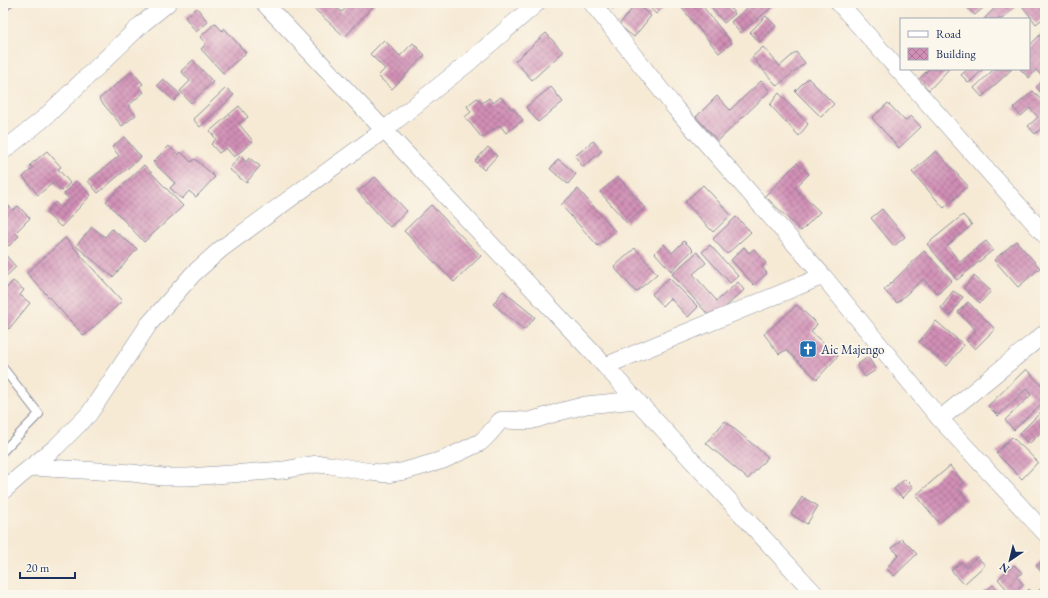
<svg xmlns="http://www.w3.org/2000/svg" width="1048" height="598" font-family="'EB Garamond',serif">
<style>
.building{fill:url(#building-cross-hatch)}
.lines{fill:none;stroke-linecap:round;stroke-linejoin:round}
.lane-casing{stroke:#888c9a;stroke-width:10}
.street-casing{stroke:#888c9a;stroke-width:18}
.lane{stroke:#fff;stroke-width:8}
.street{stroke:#fff;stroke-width:17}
.labels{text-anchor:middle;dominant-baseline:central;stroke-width:3.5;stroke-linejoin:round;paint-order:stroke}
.poi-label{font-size:13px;fill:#1b2f5e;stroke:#fbf7ec;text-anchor:start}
</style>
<defs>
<pattern id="building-cross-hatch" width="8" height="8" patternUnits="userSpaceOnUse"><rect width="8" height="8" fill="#d18fb5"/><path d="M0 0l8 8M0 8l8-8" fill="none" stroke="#a97596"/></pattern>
</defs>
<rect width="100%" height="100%" fill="#fbf7ec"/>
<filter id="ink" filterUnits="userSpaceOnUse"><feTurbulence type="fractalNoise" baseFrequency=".025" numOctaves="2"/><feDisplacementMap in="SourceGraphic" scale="8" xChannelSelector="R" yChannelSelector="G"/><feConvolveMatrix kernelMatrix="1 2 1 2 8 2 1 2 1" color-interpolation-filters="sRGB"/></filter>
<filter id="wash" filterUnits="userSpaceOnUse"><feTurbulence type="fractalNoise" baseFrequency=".012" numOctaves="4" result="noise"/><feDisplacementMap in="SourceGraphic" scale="16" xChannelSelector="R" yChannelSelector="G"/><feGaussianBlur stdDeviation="0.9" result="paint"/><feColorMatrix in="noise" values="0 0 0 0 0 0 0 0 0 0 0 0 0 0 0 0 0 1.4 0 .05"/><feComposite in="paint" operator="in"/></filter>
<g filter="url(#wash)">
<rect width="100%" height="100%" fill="#f6ead5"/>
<g id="blocks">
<path class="building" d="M3,3L14,4L3,15Z
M312,3H331L342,12L350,3H376L345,37L310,5Z
M605,3H618L613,9Z
M648,3H668L656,14L647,4Z
M685,3H700L732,43L719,53L681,7Z
M708,3H726L735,14L724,23Z
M753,3H777L740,33L731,22Z
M962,3H980L984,7L975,15Z
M1000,3H1015L1017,5L1002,19H984Z
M1020,3H1045V17L1036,24Z
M636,4L651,16L634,37L619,25Z
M197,8L208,22L196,32L185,17Z
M766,16L776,26L759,42L750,32Z
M215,23L222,31L224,28L246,53L223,73L201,49L206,44L200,37Z
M1045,30V72L1042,76L1036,70L1029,78L1020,69H1029V46Z
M546,33L563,52L532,80L515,61Z
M384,40L400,56L413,43L425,55L392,89L378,76L385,69L370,54Z
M763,47L780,66L796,52L805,63L777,86L752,57Z
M193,60L213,82L191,103L180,91L190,81L181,71Z
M929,69H949L929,90L918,80Z
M968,69H983L969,83L961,75Z
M994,69H1012L982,97L974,88Z
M132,71L143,84L139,87L144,92L128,106L136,115L122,126L99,99Z
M808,78L834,104L821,117L795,91Z
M163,79L180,94L174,101L157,85Z
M1045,79V97L1036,87Z
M761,81L770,91L718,141L696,117L717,96L730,110Z
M551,87L563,102L538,122L526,107Z
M226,88L234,95L200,127L193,119Z
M1033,91L1045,104V125L1035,134L1028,126L1038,117L1030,108L1021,116L1013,108Z
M779,93L808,124L799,136L770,105Z
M501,97L511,109L513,108L523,120L506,133L500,125L482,138L465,117L471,112L467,106L477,98L482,103L489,98L493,103Z
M888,103L905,121L911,116L921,127L899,148L872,118Z
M239,106L248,117L239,124L253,141L234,157L226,148L219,153L211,144L216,139L210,131Z
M124,137L141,157L98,193L88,181L119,156L112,147Z
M593,141L602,151L583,167L575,156Z
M169,146L178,155L181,152L191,162L195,159L215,177L196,197L189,191L182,199L170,188L175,183L153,162Z
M488,147L497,156L484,170L475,161Z
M47,151L61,167L58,169L70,183L62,191L54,182L38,195L23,177L33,168L30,165Z
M936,151L968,186L944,208L912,172Z
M240,156L246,162L249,158L260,166L246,183L229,169Z
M558,159L576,174L568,184L550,169Z
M797,163L809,174L795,188L820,212L801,231L765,196Z
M144,165L183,206L144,242L106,201Z
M375,177L407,211L390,227L358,192Z
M618,177L645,208L627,223L600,192Z
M76,181L91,195L61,227L46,213L55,202L61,208L69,199L64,194Z
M703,185L731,215L713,232L685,202Z
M578,189L615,231L598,246L561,205Z
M3,194L8,199L5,203L13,210L18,206L30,218L15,233L19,236L9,246L3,240Z
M431,205L481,256L454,282L404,231Z
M882,209L905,237L894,246L871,218Z
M963,215L972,225L947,246L960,262L986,241L993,250L957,280L927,244Z
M736,217L751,232L727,254L713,239Z
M92,227L105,237L112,229L137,249L113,277L76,246Z
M65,238L122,301L84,336L27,273Z
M684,241L693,250L671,271L655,253L664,244L672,253Z
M1016,241L1040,268L1018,287L994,260Z
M710,245L738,276L730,283L702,252Z
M744,247L749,253L754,249L766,263L762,267L767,273L754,285L731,260Z
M635,248L657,274L636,292L614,267Z
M924,251L952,280L938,294L923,279L897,303L884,290Z
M3,252L16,267L3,279Z
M697,252L706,263L693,274L717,301L738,282L744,290L712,319L672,274Z
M974,276L991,291L980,303L963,288Z
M669,278L698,307L688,317L670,298L662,306L652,294Z
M13,281L24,290L20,295L30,303L9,329L3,324V292Z
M503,291L535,317L524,330L493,304Z
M953,291L963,297L950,316L941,308Z
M968,302L995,329L975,349L966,340L976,330L958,312Z
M797,305L817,324L811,332L838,356L817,379L786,350L779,354L764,334Z
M936,321L964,345L947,366L919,342Z
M868,357L876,370L865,377L857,365Z
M1026,369L1045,389V400L1014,430L1005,420L1031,395L1026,389L998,416L988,406Z
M1045,408V428L1029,444L1019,434Z
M725,421L768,457L748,479L706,443Z
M1012,437L1038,462L1022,479L996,453Z
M950,466L964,483L958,488L967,499L939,523L916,495Z
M905,479L913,487L903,498L894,489Z
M802,497L818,506L807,524L791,514Z
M902,539L917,554L894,576L886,568L899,555L892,548Z
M977,557L985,565L964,584L951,570L961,562L966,567Z
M1045,558V576L1036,566Z
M1014,565L1022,573L1017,577L1023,584L1011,594L998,579Z
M993,585L1000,593L997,595H980Z
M1045,586V595H1024L1029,589L1035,594L1040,589L1041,590Z"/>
</g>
</g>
<g filter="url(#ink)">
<use href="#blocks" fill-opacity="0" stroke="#888c9a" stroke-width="1"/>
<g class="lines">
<defs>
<path id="lane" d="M3,368L39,414L3,451"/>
<path id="street" d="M264,3L384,130L605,366L823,276
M592,3L676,109L823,276L940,419L1045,533
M839,3L1045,235
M3,151L43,119L142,24L168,3
M605,366L816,595
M940,419L1045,333
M31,467L132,473L163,477H188L284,470L316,464L330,465L371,472L388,474L405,471L443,460L481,442L489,434L500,421L502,420L529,421L540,418L559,412L586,405L636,400
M3,491L20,476L56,447L89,414L149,324L193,274L221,249L384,130L468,63L537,3"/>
</defs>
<use href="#lane" class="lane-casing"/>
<use href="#street" class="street-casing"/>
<use href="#lane" class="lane"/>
<use href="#street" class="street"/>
</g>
</g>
<defs>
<symbol id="church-square" viewBox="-11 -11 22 22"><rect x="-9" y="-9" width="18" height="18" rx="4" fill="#1f6fb2" stroke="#fbf7ec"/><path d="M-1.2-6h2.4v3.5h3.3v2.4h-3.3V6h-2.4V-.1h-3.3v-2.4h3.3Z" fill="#fff"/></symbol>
</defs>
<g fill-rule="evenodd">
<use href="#church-square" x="798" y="339" width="20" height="20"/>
</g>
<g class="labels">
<g class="poi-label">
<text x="821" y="349">Aic Majengo</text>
</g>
</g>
<rect width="1048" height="598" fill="none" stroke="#fbf7ec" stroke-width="16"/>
<rect x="900" y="18" width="130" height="52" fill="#fbf7ec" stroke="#a1a7b3"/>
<rect x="908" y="31" width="20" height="6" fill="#ffffff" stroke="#a1a7b3"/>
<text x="936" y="38" font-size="12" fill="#1b2f5e">Road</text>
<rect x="908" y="48" width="20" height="12" fill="url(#building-cross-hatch)" stroke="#a1a7b3"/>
<text x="936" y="58" font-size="12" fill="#1b2f5e">Building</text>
<g transform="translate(1010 560) rotate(215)" stroke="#fbf7ec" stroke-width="3" paint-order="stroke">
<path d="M0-3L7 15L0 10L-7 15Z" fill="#1b2f5e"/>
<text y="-6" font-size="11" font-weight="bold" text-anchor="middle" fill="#1b2f5e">N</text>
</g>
<path d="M20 572v6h55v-6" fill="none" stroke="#1b2f5e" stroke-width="2"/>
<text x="26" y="572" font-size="12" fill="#1b2f5e" stroke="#fbf7ec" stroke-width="3" paint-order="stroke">20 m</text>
</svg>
